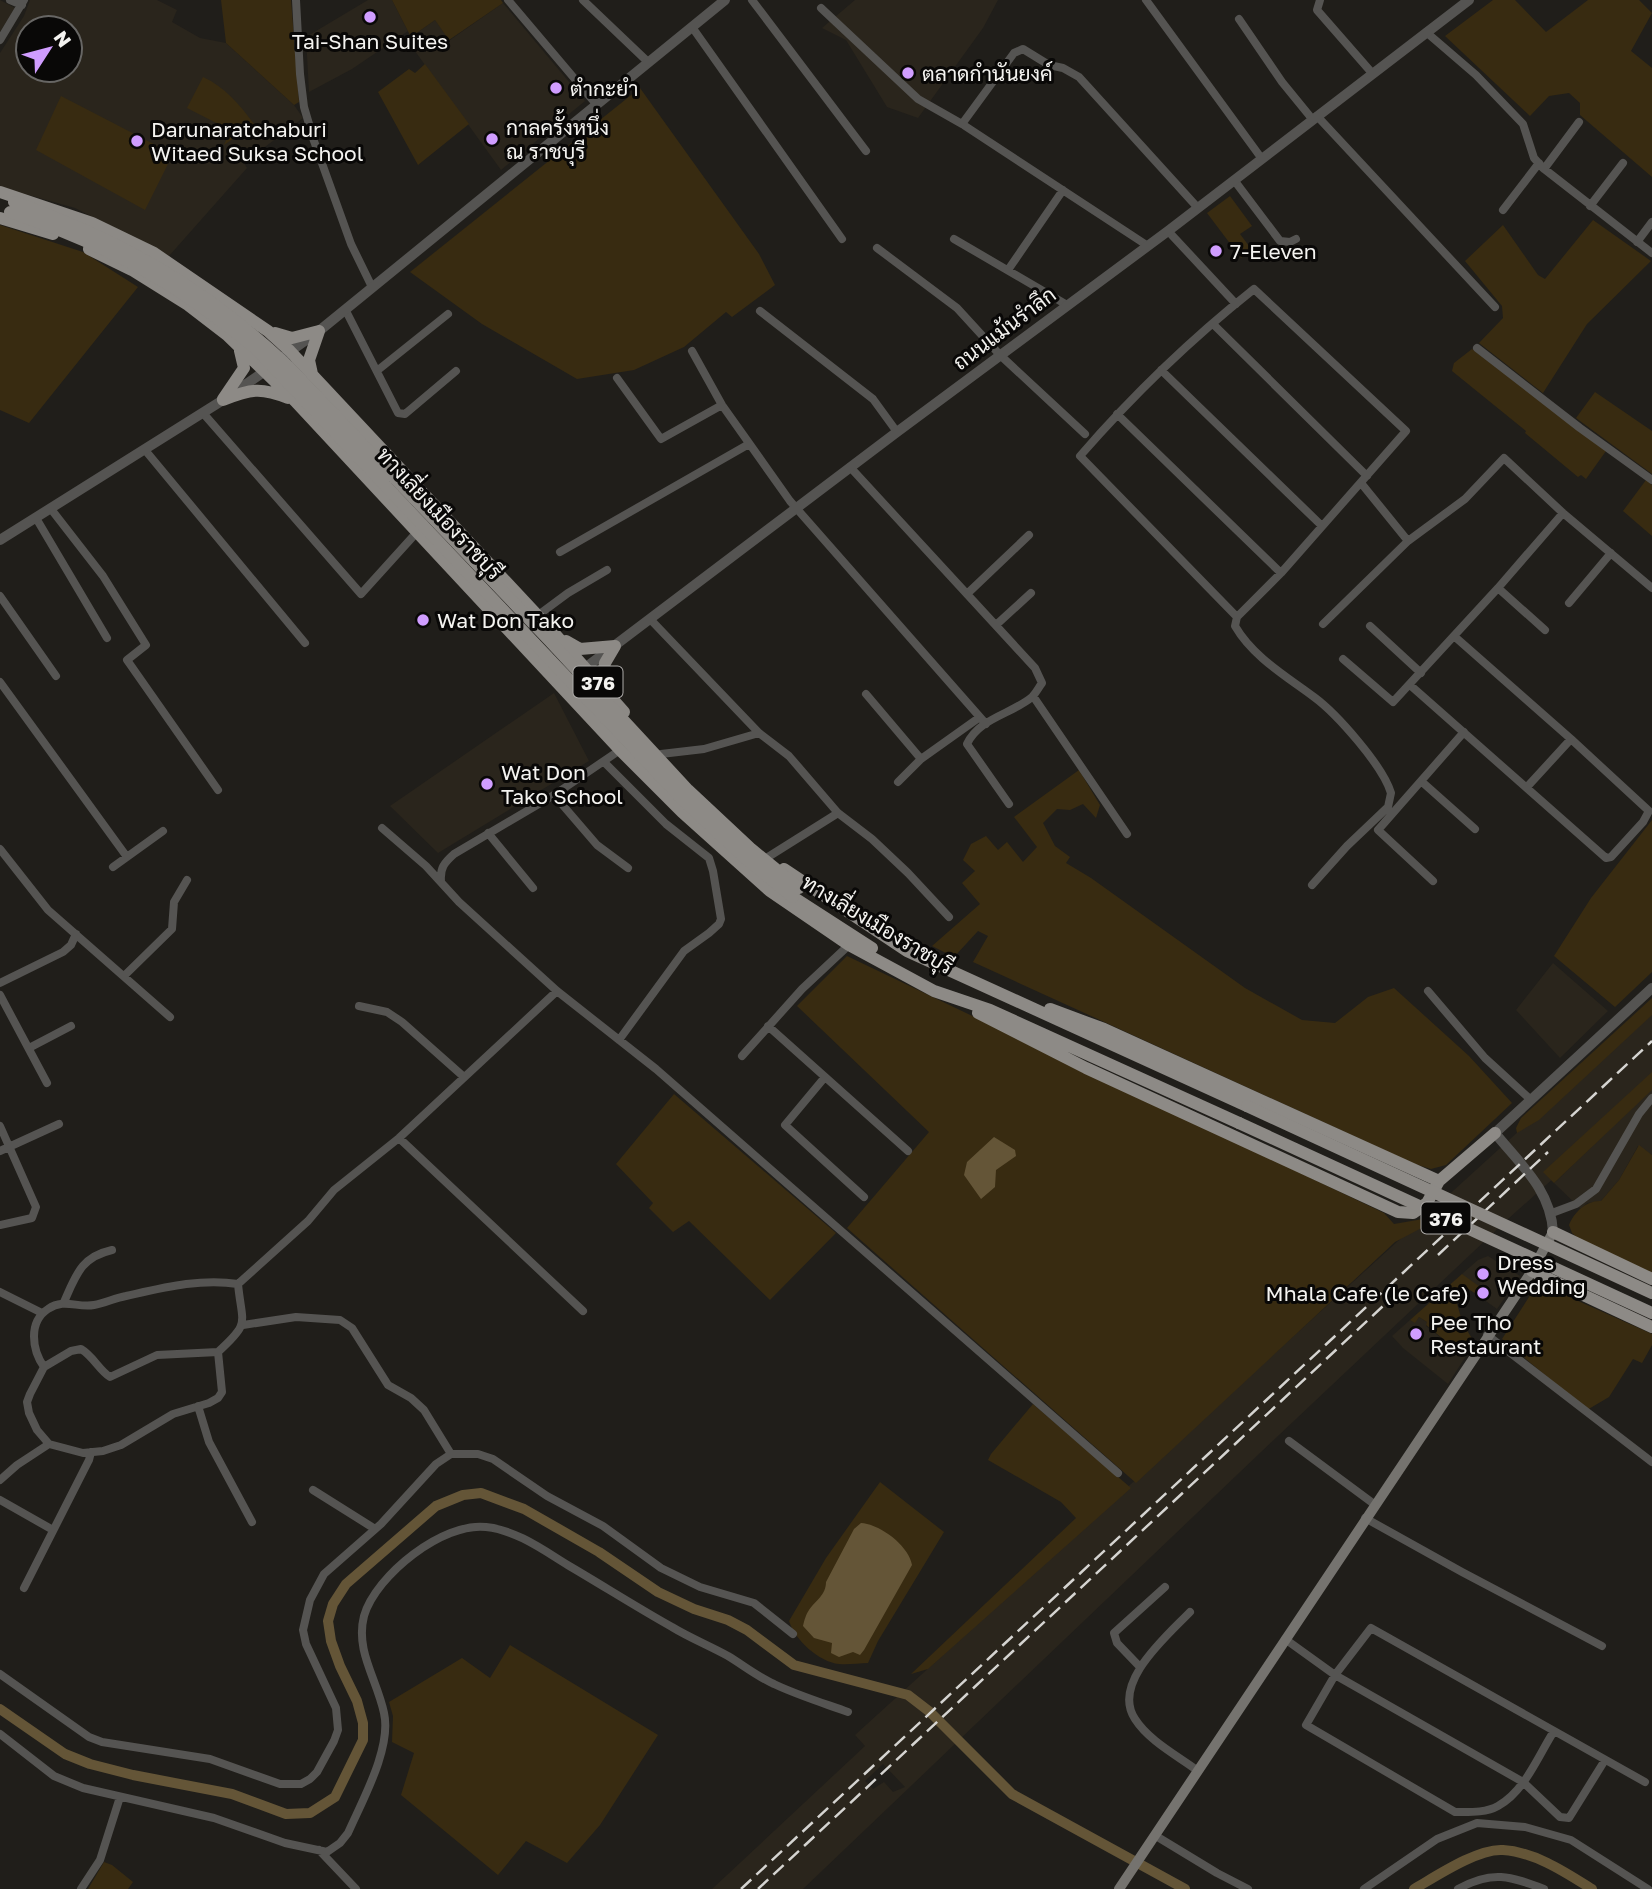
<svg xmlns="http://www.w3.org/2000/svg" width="1652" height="1889" font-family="'Golos Text',Sarabun,sans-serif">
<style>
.built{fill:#2a251c;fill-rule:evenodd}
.green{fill:#382b11}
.water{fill:#645537}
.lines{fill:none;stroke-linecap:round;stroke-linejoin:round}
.canal{stroke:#645537;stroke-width:10}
.minor{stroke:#555452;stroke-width:8}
.tertiary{stroke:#555452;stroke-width:10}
.secondary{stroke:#75736f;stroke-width:10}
.primary{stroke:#8d8a86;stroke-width:12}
.rail{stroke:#d5d4d1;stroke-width:2.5;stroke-dasharray:14 7;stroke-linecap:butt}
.primary-bridge{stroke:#8d8a86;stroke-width:12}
.poi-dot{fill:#d09dff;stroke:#090807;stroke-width:2.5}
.labels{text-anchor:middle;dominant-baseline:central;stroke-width:6;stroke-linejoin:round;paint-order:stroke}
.shield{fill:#090807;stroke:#aeacaa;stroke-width:2}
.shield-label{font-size:19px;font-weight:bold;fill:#f4f3f0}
.poi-label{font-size:21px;fill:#f4f3f0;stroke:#090807;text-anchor:start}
.street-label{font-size:21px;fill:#f4f3f0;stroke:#090807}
</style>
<rect width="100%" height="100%" fill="#201e1a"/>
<path class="built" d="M0,0L15,8L0,32Z
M30,0H157L177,10L172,22L200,38L226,43L294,105L303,118L244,163L247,168L169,256L75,208L0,187V53L24,16ZM28,28H70V70H28Z
M368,0H392L408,31L352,69L309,92L306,37Z
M855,0H998L983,28L918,118L887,107L846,40L822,28Z
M503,3L585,101L501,170L407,40L435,20L450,40Z
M554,693L589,761L438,853L390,806Z
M1553,963L1608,1011L1560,1058L1516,1010Z
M1652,1010V1155L1638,1146L1619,1180L1601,1201L1587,1203L1581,1209L1554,1183L1635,1105L1508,1219L1261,1452L803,1889H712L865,1746L855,1735ZM883,1764L905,1787L893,1792L884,1782L873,1789L865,1781Z
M1488,1256L1520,1276L1497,1309L1462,1284L1466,1278L1462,1274L1478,1260Z
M1419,1317L1427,1322L1426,1326L1458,1351L1468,1353L1448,1384L1403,1348L1392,1336L1410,1320L1415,1322Z"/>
<path class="green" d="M221,0H291L299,102L294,105L226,43Z
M392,0H501L503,3L449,40L435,20L411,37Z
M1493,0H1515L1546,32L1588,0H1639L1652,13L1631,51L1652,68V177L1580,115V103L1569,93L1549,96L1530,116L1445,36Z
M425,64L469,124L418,165L378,92L409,69L415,73Z
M203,77C225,87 240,105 254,124L224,145L230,130L187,108Z
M640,88L759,254L775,285L732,317L726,312L684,347L634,370L577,379L482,324L410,272Z
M61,96L173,154L145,210L36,150Z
M1230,196L1252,226L1240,234L1252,250L1241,258L1207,213Z
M1593,220L1651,261L1587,324L1543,393L1479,343L1503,318L1502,306L1465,261L1503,225L1538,275L1545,279Z
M0,225L83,252L138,287L29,423L0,410Z
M1472,349L1606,451L1586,479L1581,475L1578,477L1525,433L1526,431L1452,371L1454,363Z
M1595,392L1652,431V474L1576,418Z
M1646,480L1652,485V536L1623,511Z
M1079,770L1100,805L1096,818L1083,804L1070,810L1057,809L1043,823L1055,846L1070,857L1066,863L1091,878L1245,988L1302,1020L1335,1023L1368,997L1394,988L1469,1056L1512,1103L1446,1165L1431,1169L1415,1164L973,962L988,936L978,931L954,957L932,946L980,904L962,883L975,871L963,860L971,844L986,836L998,850L1007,842L1023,862L1037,847L1014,817Z
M1652,820V972L1615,1007L1554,956L1591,898Z
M847,956L1384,1213L1394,1224L1423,1219L1431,1223L1395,1242L1136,1483L847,1228L929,1132L797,1006Z
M1652,998V1015L1539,1120L1517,1133L1516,1128L1521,1118Z
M1652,1072V1090L1554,1183L1543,1172Z
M674,1094L836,1233L770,1300L689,1221L673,1232L649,1208L653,1203L616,1164Z
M1639,1145L1652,1155V1273L1580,1240L1572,1233L1569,1225C1574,1212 1587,1200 1601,1201L1619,1180Z
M1462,1274L1480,1287L1476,1294L1467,1288L1457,1304L1463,1324L1473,1340L1472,1346L1468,1353L1458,1351L1426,1325L1427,1322L1419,1317L1415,1323L1410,1320Z
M1538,1283L1652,1334V1345L1642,1363L1633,1359L1609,1397L1587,1410L1502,1339Z
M1033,1404L1131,1488L928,1669L911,1674L1076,1518L1061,1502L988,1460L991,1454Z
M880,1482L944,1532L878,1641L868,1663C859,1663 848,1665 839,1664C819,1662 795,1640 789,1621L826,1558Z
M510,1645L658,1735L600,1825L567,1863L526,1841L498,1875L401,1795L414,1753L392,1742L393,1716L389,1702L462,1658L490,1678Z
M104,1862L112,1865L133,1882L128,1889H88Z"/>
<path class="water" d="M994,1137L1015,1150L1016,1156L996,1170L995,1187L981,1199L964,1175L967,1162Z
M861,1523C880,1524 909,1546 912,1565L864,1650L860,1655L853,1652L839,1657L831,1653L832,1643L814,1638L803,1626C804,1621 806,1614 809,1610C816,1600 826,1595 826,1582L854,1529Z"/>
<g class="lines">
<path class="canal" d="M0,1709L65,1754L90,1764L133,1775L232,1794L286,1814L310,1813L335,1797L363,1740V1723L357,1701L340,1666L331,1641L328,1621L333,1604L346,1584L436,1506L463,1495L481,1493L524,1509L599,1552L658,1592L694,1609L728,1620L747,1630L794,1665L908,1695L930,1712L1012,1794L1185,1889
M1414,1889C1435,1877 1478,1848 1503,1850C1535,1852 1565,1872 1592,1889"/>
<path class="minor" d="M10,0L22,5
M296,0L300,74L304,107L314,141L351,244L372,287
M508,0L596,104
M583,0L648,62
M752,0L866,151
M1146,0L1262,159
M1320,0L1317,10L1372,73
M821,8L918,99L962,124L1148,246
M1239,19L1282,82L1313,120
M692,27L842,239
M1426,32L1476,75L1523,124L1534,158L1543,168L1652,253
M0,40L24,0
M1317,116L1495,307
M962,124L1014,53L1023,49L1049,65L1063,68L1079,77L1198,208
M1544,169L1579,122
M1234,180L1280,241L1290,242L1296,239
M1590,206L1623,163
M1503,210L1539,163
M1168,231L1236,304
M954,239L1067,305
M1637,242L1652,222
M877,248L957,308L1000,355L1085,434
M1008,270L1063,190
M345,309L398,413L405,414L456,371
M760,311L873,399L897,432
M1213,324L1367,476
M1477,348L1580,428L1652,480
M692,351L722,405L790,501L986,724
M378,370L448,314
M1161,370L1322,526
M617,378L661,439L722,405
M203,413L361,594L418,531
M1117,414L1281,573
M145,450L305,643
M850,467L1035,668L1042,683C1039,687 1036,693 1032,697C1012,714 979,718 967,744L1009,804
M1361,483L1408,541
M51,509L103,576L146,645L127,660L218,790
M36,518L107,638
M560,552L749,444
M1498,588L1545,630
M968,593L1029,535
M0,596L56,676
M1569,603L1611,553
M537,616L568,593L607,570
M1237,617L1080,456C1133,395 1191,339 1254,289L1406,431L1281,573L1237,617L1235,626C1253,657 1286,676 1314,697C1337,714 1383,766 1391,793L1388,807L1347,846L1312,885
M650,619L759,733L789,756L838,813L872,839L908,873L949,917
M1323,624L1408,541L1465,499L1504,458L1563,513L1652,588
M996,625L1031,593
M1370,626L1421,673
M1343,659L1393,702L1498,588L1563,513
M0,682L127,857
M1410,685L1606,858L1611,857L1643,822L1649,811L1571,739L1454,636
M866,694L921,759
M1033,696L1127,834
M661,754L704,749L759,733
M604,762L666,824L709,858L713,871L721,919L719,924L709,933L684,951L619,1040
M1421,781L1475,829
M898,782L921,759L980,717
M1527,787L1571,739
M554,795L597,845L628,868
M382,828L426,866L459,902L557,991L656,1069L1118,1473
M488,833L533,888
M0,849L48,910L170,1017
M768,857L838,813
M113,867L163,831
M441,881C440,868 444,863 454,854L554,795L620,750
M1433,881L1378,830L1464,732
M124,976L172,929L174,902L187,880
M0,983L63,952L71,945L76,934
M1428,991L1485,1058L1531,1100
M0,995L47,1083
M359,1006L387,1012L402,1022L464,1077
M768,1026L908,1151
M29,1048L71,1026
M742,1056L802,989L849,945
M825,1077L785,1125L864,1197
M0,1126L36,1207L32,1218L0,1225
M399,1138L583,1311
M0,1151L59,1124
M1552,1213L1576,1204L1596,1189L1639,1114L1652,1098
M238,1284L308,1221L334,1190L399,1138L557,991
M0,1292L42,1313
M64,1302C76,1275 81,1257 112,1250
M243,1325L296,1317L340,1320L352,1328L388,1385L411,1398L424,1410L451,1454H478L493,1459L547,1496L603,1526L661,1568L700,1587L754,1603L793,1634
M1487,1335L1652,1462
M218,1352L157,1355L110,1377C99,1370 93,1356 81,1349L71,1351L44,1367L30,1394L27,1402L29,1413L37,1430L49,1444L83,1453L103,1451L121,1445L173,1414L209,1403L218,1398L222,1392L218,1352C251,1322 242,1325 238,1284
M44,1367C32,1350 28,1322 48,1309C64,1298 77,1308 94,1305C105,1303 115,1298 126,1296C162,1288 200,1278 238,1284
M198,1406L209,1442L252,1522
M1289,1441L1374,1504
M0,1480L17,1465L49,1444
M313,1490L375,1529
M0,1500L53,1530
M1365,1518L1462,1572L1602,1646
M24,1588L89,1460L91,1452
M1190,1612C1167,1636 1111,1683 1135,1719C1149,1741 1178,1756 1198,1771
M1285,1639L1335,1675L1523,1782L1560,1817L1569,1818L1605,1760
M1140,1667L1117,1643L1114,1633L1165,1587
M0,1674L89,1737L102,1742L210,1759L280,1784H301L310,1779L317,1772L334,1741L338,1730L336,1708L306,1644L303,1630L310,1600L324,1574L381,1524L436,1464L451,1454
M1554,1731C1538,1756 1525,1791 1498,1806C1486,1813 1469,1812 1455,1812L1306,1725L1335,1675L1371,1628L1645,1782
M0,1734L54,1776L83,1788L214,1818L285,1843L327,1852L340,1843L348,1833C362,1801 392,1748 384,1713C377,1679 355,1651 364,1616C376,1575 443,1522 486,1527C517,1530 546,1552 571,1567C605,1587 638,1608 672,1627C690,1638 710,1646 728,1656C743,1665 758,1677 774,1684C797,1695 823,1703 848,1712
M1156,1836L1217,1873L1248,1889
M319,1850L356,1889
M81,1889L100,1860L120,1797
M1364,1889L1437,1839L1477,1823L1525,1827L1571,1840L1648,1889
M1458,1889C1492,1870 1510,1876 1544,1889"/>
<path class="tertiary" d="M285,355L319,331L725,0
M0,540L223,400L268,369
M581,671L897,432L1168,231L1469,0
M1553,1232C1551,1190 1520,1164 1495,1133L1652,988"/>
<path class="secondary" d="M1119,1889L1532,1271L1553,1232"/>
<path class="primary" d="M0,192L92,223L154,253L268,331L290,351L554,633L624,712
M0,218L53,234
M89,249L132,270L188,305L227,335L295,401L620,750L682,812L770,891L849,945L934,991L990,1010L1239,1123
M275,333L292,338L319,331
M312,374L309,360L319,331
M223,399L244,368L240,351
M223,400C250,389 261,387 288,398
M566,641L580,649L615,646
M609,689L602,679L605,663L615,646
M784,869L907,951L1247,1106
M793,897L872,948
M978,1013L1086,1068L1398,1212L1413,1213L1427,1203L1439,1181L1104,1029L1050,1009
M1439,1181L1495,1133
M1553,1232L1652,1279
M1532,1271L1652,1327"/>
<path class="rail" d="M1438,1255L1548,1152
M741,1889L1652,1041
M758,1889L1397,1293"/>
<path class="primary-bridge" d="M14,202C122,241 204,287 288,366L549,640L688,790L750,848L799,888
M10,212C108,245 177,283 256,349L681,798L744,857L793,897
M1247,1106L1652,1293
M1239,1123L1652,1313"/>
</g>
<g class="poi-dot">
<circle cx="370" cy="17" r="7"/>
<circle cx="908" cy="73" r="7"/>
<circle cx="556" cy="88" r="7"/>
<circle cx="492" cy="139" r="7"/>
<circle cx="137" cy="141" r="7"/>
<circle cx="1216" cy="251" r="7"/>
<circle cx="423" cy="620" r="7"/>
<circle cx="487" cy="784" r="7"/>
<circle cx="1483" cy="1274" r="7"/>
<circle cx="1483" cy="1293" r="7"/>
<circle cx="1416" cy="1334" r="7"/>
</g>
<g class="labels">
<g class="shield">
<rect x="573.5" y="666.5" width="49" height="31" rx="5"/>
<rect x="1421.5" y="1202.5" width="49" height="31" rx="5"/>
</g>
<g class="shield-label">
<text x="598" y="682">376</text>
<text x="1446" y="1218">376</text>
</g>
<g class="poi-label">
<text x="370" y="41" text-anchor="middle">Tai-Shan Suites</text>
<text x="922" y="73">ตลาดกำนันยงค์</text>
<text x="570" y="88">ตำกะยำ</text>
<text x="506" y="127">กาลครั้งหนึ่ง<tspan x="506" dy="24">ณ ราชบุรี</tspan></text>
<text x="151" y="129">Darunaratchaburi<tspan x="151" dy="24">Witaed Suksa School</tspan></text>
<text x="1230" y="251">7-Eleven</text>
<text x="437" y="620">Wat Don Tako</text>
<text x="501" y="772">Wat Don<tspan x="501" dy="24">Tako School</tspan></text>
<text x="1497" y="1262">Dress<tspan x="1497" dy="24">Wedding</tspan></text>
<text x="1469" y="1293" text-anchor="end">Mhala Cafe (le Cafe)</text>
<text x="1430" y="1322">Pee Tho<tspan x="1430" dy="24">Restaurant</tspan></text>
</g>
<g class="street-label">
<text transform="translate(1004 328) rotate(-37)">ถนนแม้นรำลึก</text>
<text transform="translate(440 513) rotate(47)">ทางเลี่ยงเมืองราชบุรี</text>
<text transform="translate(878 924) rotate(31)">ทางเลี่ยงเมืองราชบุรี</text>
</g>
</g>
<g transform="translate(49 49) rotate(54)"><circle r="33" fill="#090807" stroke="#676664" stroke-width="2"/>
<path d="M0-5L12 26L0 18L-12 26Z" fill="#d09dff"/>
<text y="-10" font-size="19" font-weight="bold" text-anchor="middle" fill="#f4f3f0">N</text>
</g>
</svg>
